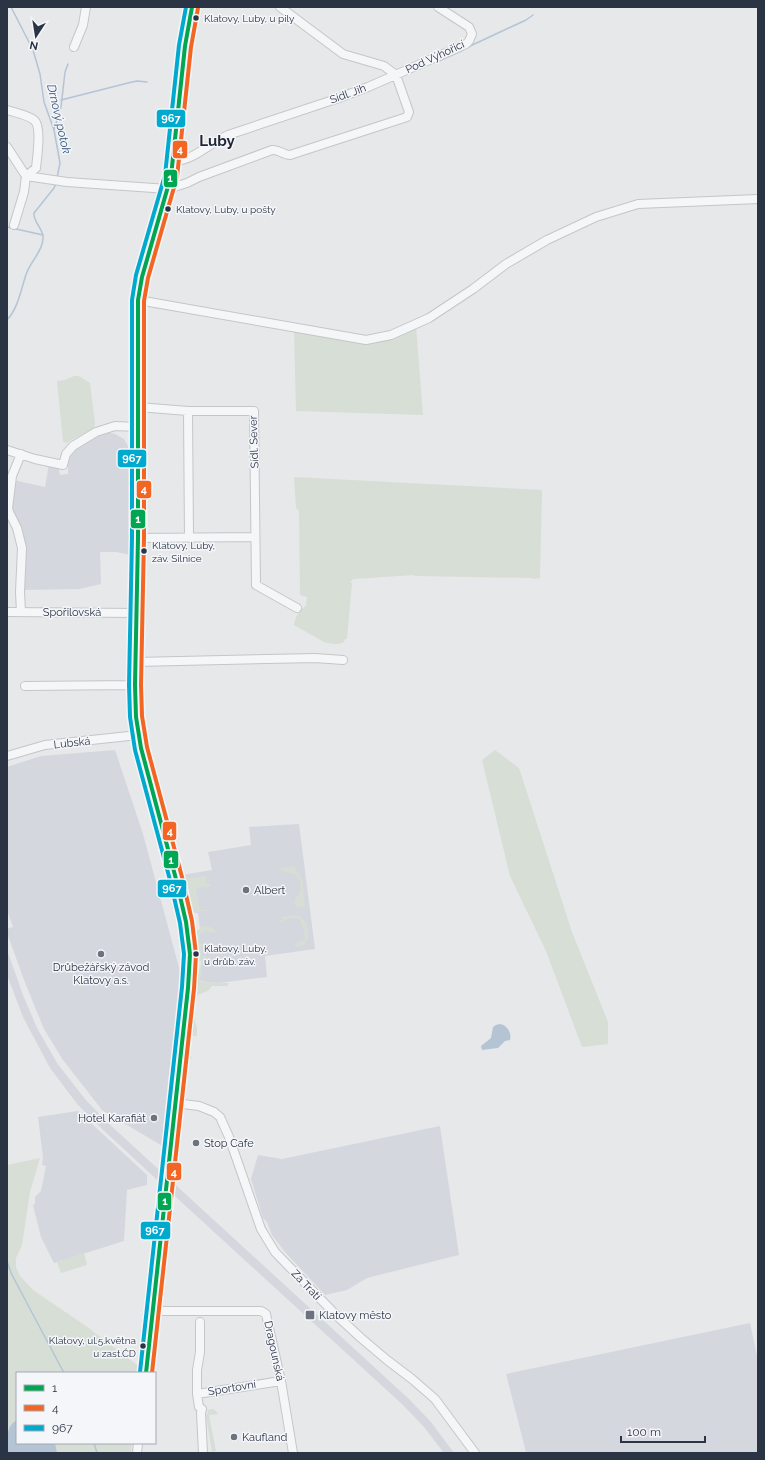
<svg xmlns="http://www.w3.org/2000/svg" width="765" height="1460" font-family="Raleway,sans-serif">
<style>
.built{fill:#d4d7dd}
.green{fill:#d6ded6}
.water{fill:#b4c4d5}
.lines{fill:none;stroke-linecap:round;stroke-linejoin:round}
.stream{stroke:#b4c4d5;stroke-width:1.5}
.minor-casing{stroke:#c4c6c8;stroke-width:10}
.minor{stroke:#f5f6f7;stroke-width:8}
.bus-1-casing{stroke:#f4f6f9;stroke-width:7}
.bus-2-casing{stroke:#f4f6f9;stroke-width:7}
.bus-3-casing{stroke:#f4f6f9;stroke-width:7}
.bus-1{stroke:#00a651;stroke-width:4}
.bus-2{stroke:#f26522;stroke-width:4}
.bus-3{stroke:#00a9ce;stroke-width:4}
.bus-dot{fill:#2b3445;stroke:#f4f6f9;stroke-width:1.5}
.poi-dot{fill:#6c737f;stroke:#f4f6f9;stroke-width:1.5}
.labels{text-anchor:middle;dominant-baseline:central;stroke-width:3;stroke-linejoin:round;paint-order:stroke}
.bus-label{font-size:10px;fill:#2b3445;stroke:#f4f6f9;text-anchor:start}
.street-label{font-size:11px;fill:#2b3445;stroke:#f4f6f9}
.poi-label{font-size:11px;fill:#2b3445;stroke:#f4f6f9;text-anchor:start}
.water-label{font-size:12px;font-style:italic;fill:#34527a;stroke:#f4f6f9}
.district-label{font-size:15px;font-weight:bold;fill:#1d2536;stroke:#f4f6f9}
.line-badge{stroke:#f4f6f9;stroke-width:1.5}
.badge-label{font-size:11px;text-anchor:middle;font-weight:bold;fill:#fff}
</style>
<rect width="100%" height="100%" fill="#e6e8ea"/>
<path class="built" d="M107,432L115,434L124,439L128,446L129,454V517L133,525L131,555L116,552H100L101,584L79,589L24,590V544L11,507L14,480L45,487L49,464L58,466L60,475L68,474V466L69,458L74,451L83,444L99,435Z
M115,750L143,834L181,975L164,1147L102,1110L63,1060L44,1029L24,980L7,933V929L13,927L7,910V767L41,756Z
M299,824L315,949L265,956L267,977L218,983L196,981L201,965V961H199L197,931L200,929L198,913H195L192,908L182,875L212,870L208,852L251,845L249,827Z
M7,950L23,995L37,1028L57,1063L85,1099L107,1122L409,1399L431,1422L454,1453H444L424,1427L403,1405L154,1177L101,1128L78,1105L50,1068L23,1017L7,975Z
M78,1111L147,1175V1185L127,1190L124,1241L54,1263L41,1237L33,1205L35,1204V1197L41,1191L46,1166L42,1165L43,1157L38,1117Z
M440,1126L459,1255L367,1278L347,1290L325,1295L285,1252L272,1235L267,1222L263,1218L251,1179L258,1155L282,1159Z
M750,1323L758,1361V1453H524L526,1452L506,1374Z"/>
<path class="green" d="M416,326L423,415L296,411L294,329L353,340Z
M74,376H79L90,383L95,424L94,428L66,443L63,441L57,381L65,380Z
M294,477L542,490L540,578L534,579L531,578L415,576L414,575L353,579L350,583H352L347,639H345L344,642C339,645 331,644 324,642L294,625C295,618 299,609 306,606L307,597L300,595L299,511L296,508Z
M495,750L519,768L572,932L608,1022V1044L582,1047L546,951L510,876L482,760Z
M294,866L303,881L305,908H304L297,907L294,901L301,890L300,880L294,874L276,869Z
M206,876L207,884H211V885L208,887L196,888L200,910H214L196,912L192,908L182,879Z
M297,915C308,919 312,938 304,945L297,947L295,946L296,943L303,941L305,939L304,931L300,919C293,916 286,919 280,923L279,920H282V917Z
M206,926L213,928L217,933L208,932L207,930L199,934L200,944L205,943V945L201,946L202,956L206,955L207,964L201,965V961H199L197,931L200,929V927Z
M202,966L200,982L228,983V986H212L208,991L197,995L194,1018L197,1028V1036L189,1035L187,1056L192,1057L190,1059H186C187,1027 192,997 200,967Z
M40,1158L30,1192L22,1245L16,1258V1267L20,1276L33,1290L86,1326L141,1368L140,1373H17V1443H132L131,1453H7V1165Z
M84,1253L87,1265L61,1273L57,1262Z
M212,1409L215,1410L218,1414L209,1415L216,1451L212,1452L206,1416L208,1412L207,1410Z"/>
<path class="water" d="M500,1024C507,1025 512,1033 510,1040L505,1041L498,1048L482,1050L481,1046L491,1038L493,1027L496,1025Z
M17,1420V1443H55L57,1453H7C7,1442 5,1426 17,1420Z"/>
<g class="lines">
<path class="stream" d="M11,7L33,50L40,74L44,102L54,130L60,163L57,178
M468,47L526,20L533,15
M439,61L463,50
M61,100L128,83L137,81L147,82
M54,130L61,107L65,72L68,64
M7,227L43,235
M7,320C19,307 21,288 27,272C32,260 44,249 43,236C42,228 33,221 34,213L54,188L56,183
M7,1261L11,1273L64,1373
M94,1443L97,1453"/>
<defs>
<path id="minor" d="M74,47L83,25L86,7
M7,110C16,113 26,114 34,120C42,126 37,158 36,168L26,176
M7,147L26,176L24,192L14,225
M173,161C194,161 209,143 228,135L336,99L368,87L466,44L469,41L472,34L469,27L438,7
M26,176L67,182L168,189L187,183L199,177L272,150C279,149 283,155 290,155L407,117L409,112L396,75L384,66L343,54L280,7
M138,300L366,340L391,335L429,318L473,289L506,264L547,240L596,217L638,204L758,199
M138,407L188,411H254L256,585L297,608
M188,411L189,538
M7,450L35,459L63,465L66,454L73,446L96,432L115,426L138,427
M21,454L12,476L8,508L9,512L17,528L22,548L20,592L21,612
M138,538L255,537
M7,612L137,613
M136,662L315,658L343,660
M25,686L135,685
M7,756L45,745L138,735
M175,1103L199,1106L214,1112L220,1117L229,1137L261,1229L275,1252L336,1315L361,1338L387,1360L412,1379L435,1399L475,1453
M154,1311H261L266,1314L281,1381L293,1453
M146,1373L188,988L190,954L186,922L176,879L141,748L136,717L135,685L138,538V300L142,277L161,213L171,176L185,46L192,7
M197,1394V1370L200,1352V1322
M137,1453L138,1443
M203,1453L201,1413L202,1409L199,1407L197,1394L281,1381"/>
</defs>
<use href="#minor" class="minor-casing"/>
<use href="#minor" class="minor"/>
<defs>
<path id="bus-1" d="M146,1373L188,988L190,954L186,922L176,879L141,748L136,717L135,685L138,538V300L142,277L171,176L185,46L192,7"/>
<path id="bus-2" d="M152,1373L194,989L196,954L192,921L182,877L147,747L142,716L141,685L144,538V301L148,278L177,177L191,47L198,8"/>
<path id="bus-3" d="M140,1372L182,987L184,954L180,923L170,880L135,750L130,717L129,685L132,538V300L136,275L165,175L179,45L186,7"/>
</defs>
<use href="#bus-1" class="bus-1-casing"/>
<use href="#bus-2" class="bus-2-casing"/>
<use href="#bus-3" class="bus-3-casing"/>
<use href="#bus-1" class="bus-1"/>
<use href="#bus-2" class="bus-2"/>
<use href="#bus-3" class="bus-3"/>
</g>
<g class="bus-dot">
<circle cx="196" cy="18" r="3.5"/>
<circle cx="168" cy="209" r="3.5"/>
<circle cx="144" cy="551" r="3.5"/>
<circle cx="196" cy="954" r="3.5"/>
<circle cx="143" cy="1346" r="3.5"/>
</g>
<g class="poi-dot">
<circle cx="246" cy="890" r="4"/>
<circle cx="101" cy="954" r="4"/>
<circle cx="154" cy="1118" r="4"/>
<circle cx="196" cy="1143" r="4"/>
<rect x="305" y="1310" width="10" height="10" rx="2"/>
<circle cx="234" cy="1437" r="4"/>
</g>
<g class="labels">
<g class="bus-label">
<text x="204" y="18">Klatovy, Luby, u pily</text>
<text x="176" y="209">Klatovy, Luby, u pošty</text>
<text x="152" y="545">Klatovy, Luby,<tspan x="152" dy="13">záv. Silnice</tspan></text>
<text x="204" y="948">Klatovy, Luby,<tspan x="204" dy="13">u drůb. záv.</tspan></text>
<text x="136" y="1340" text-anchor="end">Klatovy, ul.5.května<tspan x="136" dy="13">u zast.ČD</tspan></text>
</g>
<g class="street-label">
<text transform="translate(435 57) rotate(-25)">Pod Výhořicí</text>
<text transform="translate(348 94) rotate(-20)">Sídl. Jih</text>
<text transform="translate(254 442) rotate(-92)">Sídl. Sever</text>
<text x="72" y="612">Spořilovská</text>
<text transform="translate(72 743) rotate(-6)">Lubská</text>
<text transform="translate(306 1285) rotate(46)">Za Tratí</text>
<text transform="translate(274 1351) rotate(78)">Dragounská</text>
<text transform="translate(232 1388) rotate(-9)">Sportovní</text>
</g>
<g class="poi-label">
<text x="254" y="890">Albert</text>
<text x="101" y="967" text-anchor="middle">Drůbežářský závod<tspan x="101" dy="13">Klatovy a.s.</tspan></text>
<text x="146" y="1118" text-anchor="end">Hotel Karafiát</text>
<text x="204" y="1143">Stop Cafe</text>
<text x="319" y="1315">Klatovy město</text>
<text x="242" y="1437">Kaufland</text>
</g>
<g class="water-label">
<text transform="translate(59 119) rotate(77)">Drnový potok</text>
</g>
<g class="district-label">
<text x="217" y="141">Luby</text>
</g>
</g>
<g class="line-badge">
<rect x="156" y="109" width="30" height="19" rx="4" fill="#00a9ce"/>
<rect x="172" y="140" width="16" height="19" rx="4" fill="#f26522"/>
<rect x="163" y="169" width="15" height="19" rx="4" fill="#00a651"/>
<rect x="117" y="449" width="30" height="19" rx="4" fill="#00a9ce"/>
<rect x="136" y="480" width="16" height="19" rx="4" fill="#f26522"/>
<rect x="130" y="509" width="16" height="20" rx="4" fill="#00a651"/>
<rect x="162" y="821" width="15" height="20" rx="4" fill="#f26522"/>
<rect x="163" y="850" width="16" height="19" rx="4" fill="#00a651"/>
<rect x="157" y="879" width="30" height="19" rx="4" fill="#00a9ce"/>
<rect x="166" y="1162" width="16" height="19" rx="4" fill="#f26522"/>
<rect x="157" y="1192" width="15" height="19" rx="4" fill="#00a651"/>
<rect x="140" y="1221" width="31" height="19" rx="4" fill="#00a9ce"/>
</g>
<g class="badge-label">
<text x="171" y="122">967</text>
<text x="180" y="153">4</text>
<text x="170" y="182">1</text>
<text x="132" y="462">967</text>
<text x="144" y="493">4</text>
<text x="138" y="523">1</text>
<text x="170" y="835">4</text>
<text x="171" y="864">1</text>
<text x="172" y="892">967</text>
<text x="174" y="1176">4</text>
<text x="165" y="1205">1</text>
<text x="155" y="1234">967</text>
</g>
<rect width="765" height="1460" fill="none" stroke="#2b3445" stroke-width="16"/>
<rect x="16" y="1372" width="140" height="72" fill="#f4f6f9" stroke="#a4a8b1"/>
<rect x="24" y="1385" width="20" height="6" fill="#00a651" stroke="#a4a8b1"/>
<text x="52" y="1392" font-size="12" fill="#2b3445">1</text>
<rect x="24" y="1405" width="20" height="6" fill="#f26522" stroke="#a4a8b1"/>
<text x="52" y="1412" font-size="12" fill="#2b3445">4</text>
<rect x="24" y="1425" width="20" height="6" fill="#00a9ce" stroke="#a4a8b1"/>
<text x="52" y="1432" font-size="12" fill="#2b3445">967</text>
<g transform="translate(36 36) rotate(192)" stroke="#f4f6f9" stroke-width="3" paint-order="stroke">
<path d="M0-3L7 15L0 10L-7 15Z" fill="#2b3445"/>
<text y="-6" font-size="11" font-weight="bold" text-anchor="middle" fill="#2b3445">N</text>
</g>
<path d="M621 1436v6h84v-6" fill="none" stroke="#2b3445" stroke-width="2"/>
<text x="627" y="1436" font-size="12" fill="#2b3445" stroke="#f4f6f9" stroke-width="3" paint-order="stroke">100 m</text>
</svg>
